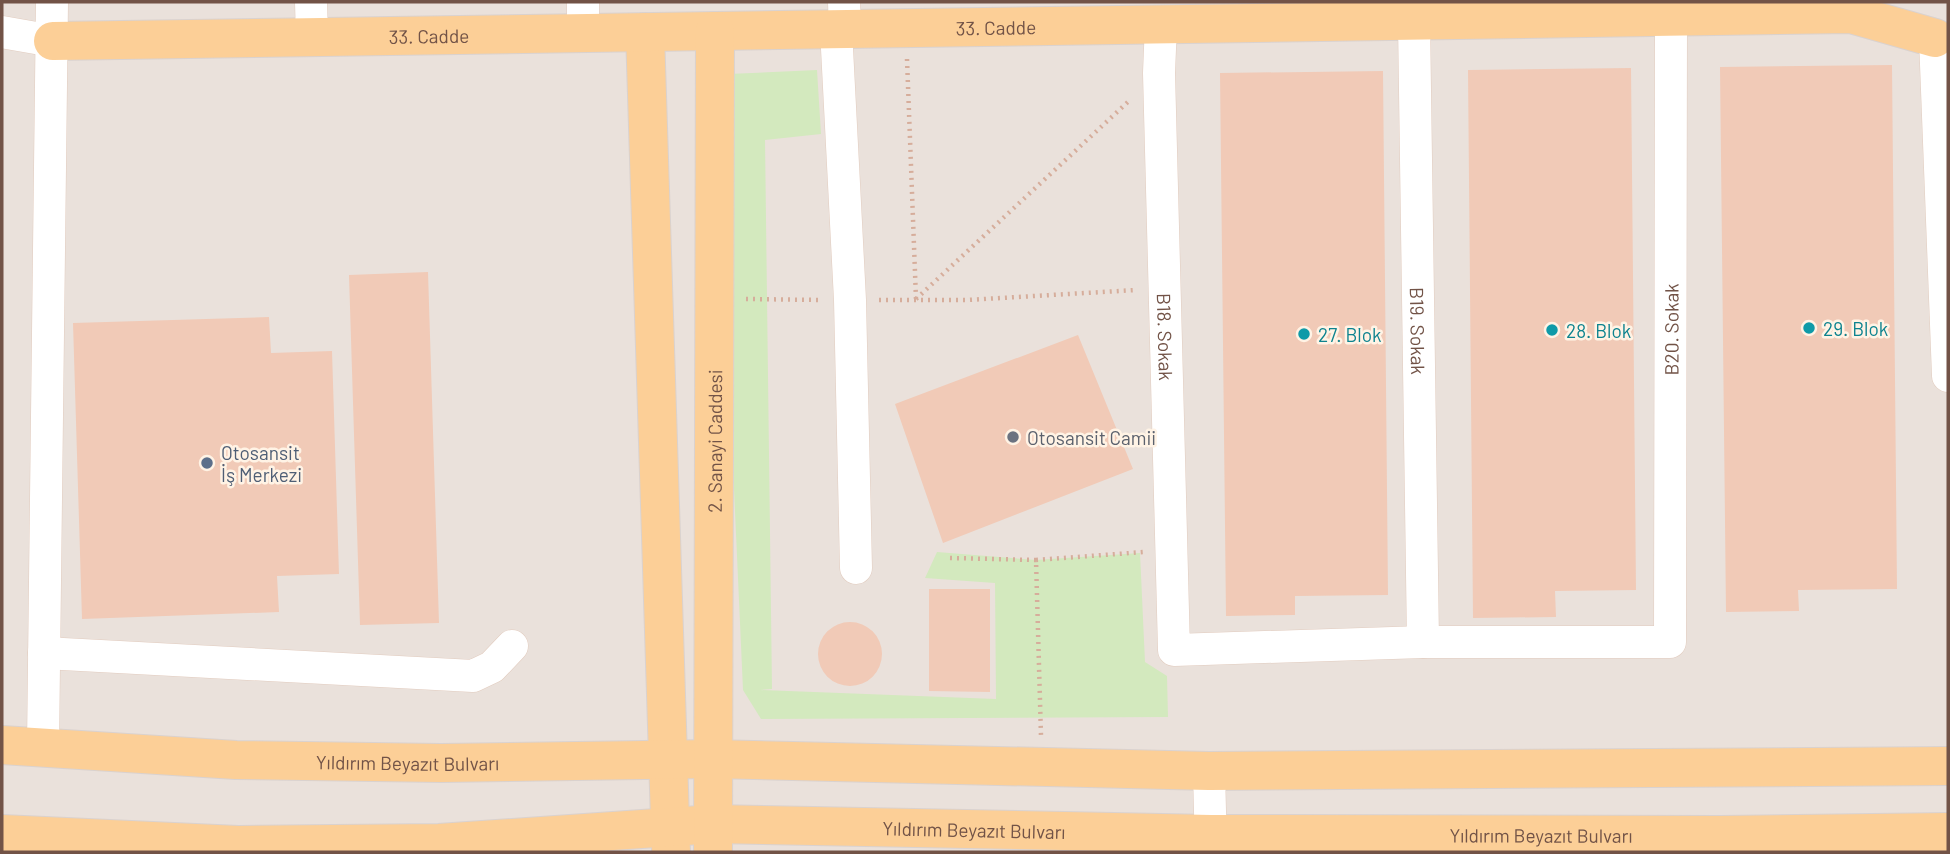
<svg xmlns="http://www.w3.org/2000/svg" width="1950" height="854" font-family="Barlow,sans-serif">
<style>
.industrial{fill:#eae1db}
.green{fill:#d3e9be}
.building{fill:#f1cab7}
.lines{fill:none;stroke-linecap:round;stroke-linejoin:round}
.minor-casing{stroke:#e2ccbf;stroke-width:33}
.major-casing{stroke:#dad2cf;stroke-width:40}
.path{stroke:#d6ad9b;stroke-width:4.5;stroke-dasharray:2 5;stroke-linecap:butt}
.minor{stroke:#fff;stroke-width:32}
.major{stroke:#fccf97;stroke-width:38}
.culture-dot{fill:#0f9aa8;stroke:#fff3e5;stroke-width:2.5}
.worship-dot{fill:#6b7280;stroke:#fff3e5;stroke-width:2.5}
.service-dot{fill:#5c6f8a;stroke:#fff3e5;stroke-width:2.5}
.labels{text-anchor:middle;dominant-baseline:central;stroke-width:5;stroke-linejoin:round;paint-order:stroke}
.street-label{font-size:19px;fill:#725347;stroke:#fff3e5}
.culture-label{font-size:19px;fill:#0d838f;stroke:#fff3e5;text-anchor:start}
.worship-label{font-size:19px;fill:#5b616d;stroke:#fff3e5;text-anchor:start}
.service-label{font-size:19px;fill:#4e5e75;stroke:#fff3e5;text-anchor:start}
</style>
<rect width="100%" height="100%" fill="#fcefdf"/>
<path class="industrial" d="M2,2H1948V852H2Z"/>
<path class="green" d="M817,70L821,134L765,140L772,689L760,690L996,699L995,583L925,578L937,552L1036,560L1140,553L1145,662L1167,676L1168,717L761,719L743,690L732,444L728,74Z"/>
<path class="building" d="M1892,65L1897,589L1798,590L1799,611L1726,612L1720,67Z
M1631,68L1636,590L1555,591L1556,617L1473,618L1468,70Z
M1383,71L1388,595L1295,596V615L1226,616L1220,73Z
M428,272L439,623L360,625L349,275Z
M269,317L271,353L332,351L339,574L277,576L279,612L82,619L73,323Z
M1078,335L1133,469L943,543L895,404Z
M929,589H990V692L929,691Z
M818 654a32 32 0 1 1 64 0a32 32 0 1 1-64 0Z"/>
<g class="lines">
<defs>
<g id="minor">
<path d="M311,2L312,37"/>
<path d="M583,2V33"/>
<path d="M844,2L845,29"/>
<path id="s1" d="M1414,21L1423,642"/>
<path id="s2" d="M1161,24L1159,73L1174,650L1423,642H1670L1671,17"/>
<path d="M836,29L850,300L856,568"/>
<path d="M2,32L53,41"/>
<path d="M1935,38L1948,376"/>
<path d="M44,653L473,676L492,667L512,646"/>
<path d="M43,747L52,2"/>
<path d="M1209,771L1211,852"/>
</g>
<g id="major">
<path d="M645,32L671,852"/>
<path id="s3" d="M53,41L1851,14L1935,38"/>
<path id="s4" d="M2,745L236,760L441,763L712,759L1209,771L1948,766"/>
<path id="s5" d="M2,834L238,845L439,843L714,824L1211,834L1720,835L1948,832"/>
<path id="s6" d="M713,852L715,31"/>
</g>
</defs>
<use href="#minor" class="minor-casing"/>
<use href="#major" class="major-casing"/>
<path class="path" d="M907,59L916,299
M746,299L821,300
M916,299L1130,100
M879,300H967L1136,290
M950,558L1036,560L1041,736
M1036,560L1144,552"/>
<use href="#minor" class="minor"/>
<use href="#major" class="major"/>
</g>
<g class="culture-dot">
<circle cx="1809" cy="328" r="7"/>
<circle cx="1552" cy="330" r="7"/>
<circle cx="1304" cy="334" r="7"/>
</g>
<circle class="worship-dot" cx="1013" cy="437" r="7"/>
<circle class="service-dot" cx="207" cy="463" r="7"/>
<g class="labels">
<g class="street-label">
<text stroke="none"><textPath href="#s3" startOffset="943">33. Cadde</textPath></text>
<text stroke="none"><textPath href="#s3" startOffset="376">33. Cadde</textPath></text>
<text stroke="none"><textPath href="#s2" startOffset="1435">B20. Sokak</textPath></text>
<text stroke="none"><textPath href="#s1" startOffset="310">B19. Sokak</textPath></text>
<text stroke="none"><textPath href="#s2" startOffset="313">B18. Sokak</textPath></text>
<text stroke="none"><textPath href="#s6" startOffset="411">2. Sanayi Caddesi</textPath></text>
<text stroke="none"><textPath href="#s4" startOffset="406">Yıldırım Beyazıt Bulvarı</textPath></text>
<text stroke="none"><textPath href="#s5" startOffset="973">Yıldırım Beyazıt Bulvarı</textPath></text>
<text stroke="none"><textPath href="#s5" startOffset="1540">Yıldırım Beyazıt Bulvarı</textPath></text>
</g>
<g class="culture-label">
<text x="1823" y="328">29. Blok</text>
<text x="1566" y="330">28. Blok</text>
<text x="1318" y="334">27. Blok</text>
</g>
<g class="worship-label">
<text x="1027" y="437">Otosansit Camii</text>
</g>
<g class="service-label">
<text x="221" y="452">Otosansit<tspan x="221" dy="22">İş Merkezi</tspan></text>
</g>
</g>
<rect width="1950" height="854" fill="none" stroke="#725347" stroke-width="7"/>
</svg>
